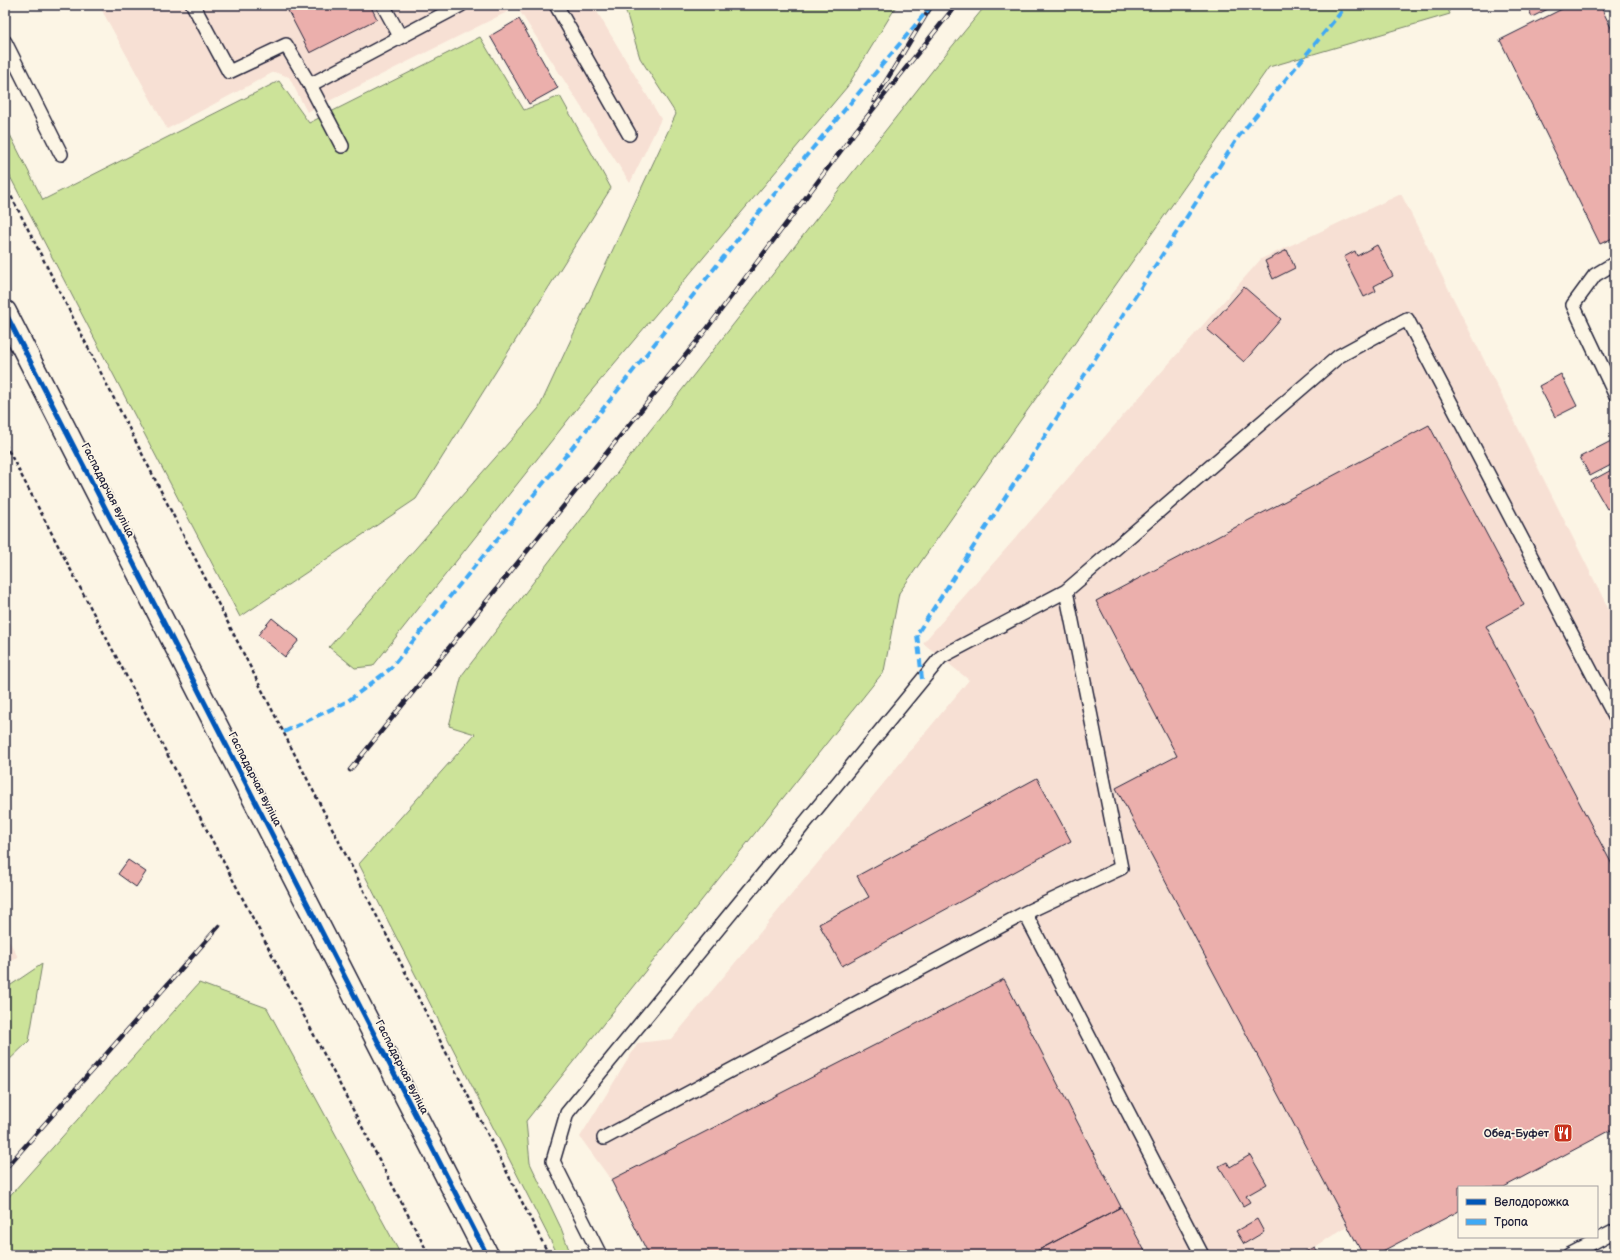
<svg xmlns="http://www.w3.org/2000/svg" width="1620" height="1260" font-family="'Balsamiq Sans',sans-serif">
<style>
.built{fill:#f7e0d4}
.green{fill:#cce399;stroke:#77826a}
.building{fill:#ebafac;stroke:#22223b}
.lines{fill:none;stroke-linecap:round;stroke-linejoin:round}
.service-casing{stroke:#22223b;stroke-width:16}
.tertiary-casing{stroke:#22223b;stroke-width:25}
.path{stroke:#22223b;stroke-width:2.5;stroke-dasharray:4 3;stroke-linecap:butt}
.service{stroke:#fcf5e5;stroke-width:13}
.tertiary{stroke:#fcf5e5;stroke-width:22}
.rail-casing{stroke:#22223b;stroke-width:4.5}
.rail{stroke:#fcf5e5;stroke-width:3;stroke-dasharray:9;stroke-linecap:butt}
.quiet{stroke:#3fa9f5;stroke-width:4;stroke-dasharray:8 4;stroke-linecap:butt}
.cycleway-casing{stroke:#fcf5e5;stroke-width:8}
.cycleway{stroke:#0057b8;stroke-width:5}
.labels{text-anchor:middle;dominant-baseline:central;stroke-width:3.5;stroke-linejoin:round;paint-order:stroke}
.street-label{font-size:11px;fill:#22223b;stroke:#fcf5e5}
.poi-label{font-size:11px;font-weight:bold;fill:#22223b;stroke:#fcf5e5;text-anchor:end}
</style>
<rect width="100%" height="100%" fill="#fcf5e5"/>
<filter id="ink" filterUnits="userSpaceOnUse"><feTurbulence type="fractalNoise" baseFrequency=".025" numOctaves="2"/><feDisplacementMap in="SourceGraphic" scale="8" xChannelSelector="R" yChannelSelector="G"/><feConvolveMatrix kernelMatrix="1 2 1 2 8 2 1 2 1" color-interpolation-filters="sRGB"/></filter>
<g filter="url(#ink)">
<path class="built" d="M99,5H593L661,119L630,183L517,7L307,112L289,77L274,72L167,129Z
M1401,194L1615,622V1128L1504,1187H1459L1375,1255H1363L1347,1226L1315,1247L1319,1255H649L611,1180L580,1137L638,1043L672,1039L969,680L923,643L1261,259Z
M5,934L18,957L5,965Z"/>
<path class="green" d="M624,5H897L847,87L587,396L373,666L355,668L329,647L539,408L676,114L640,58Z
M986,5H1446L1450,14L1269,67L899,593L884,671L526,1121L530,1163L561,1228L571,1255H558L359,864L475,734L449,726L462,675L634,451L936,66Z
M480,37L524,110L560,96L611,188L416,499L240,617L5,167V125L43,200L279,81L309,123Z
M42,964L29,1041L5,1064V989Z
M199,983L267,1008L401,1255H5V1201Z"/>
<path class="building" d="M285,5H370L377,19L310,53Z
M1527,5H1556L1532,17Z
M1570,5H1600L1615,36V237L1600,244L1500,40Z
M519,19L558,88L529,104L490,36Z
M1377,245L1393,276L1374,286L1376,291L1364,297L1344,257L1355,251L1357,256Z
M1287,250L1295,268L1273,279L1265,261Z
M1244,287L1281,319L1244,362L1207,329Z
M1561,374L1577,406L1555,417L1539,386Z
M1429,425L1524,605L1486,626L1615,870V1128L1504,1187H1459V1211L1375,1255H1363L1116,788L1177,756L1096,601Z
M1611,441L1615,448V463L1590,476L1580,457Z
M1615,468V505L1607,509L1591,481Z
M272,618L299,640L285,657L258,635Z
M1037,778L1071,841L842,966L819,924L869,897L857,876Z
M128,860L146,872L136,887L118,874Z
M1004,979L1121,1207L1029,1255H649L611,1180Z
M1250,1155L1267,1184L1246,1196L1250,1202L1243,1206L1219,1166L1227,1162L1230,1167Z
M1121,1207L1147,1255H1029Z
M1257,1219L1264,1232L1244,1244L1236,1231Z
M1315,1247L1319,1255H1299Z"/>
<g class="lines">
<defs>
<path id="service" d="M193,5L229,72L286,45L310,85L461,5
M383,5L400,36
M556,5L629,134
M5,42L61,154
M310,85L342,146
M1615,263L1595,275L1573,305L1615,394
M1025,913L1121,868L1066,591L1339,356L1407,319L1615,717
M604,1138L1025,913L1202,1255
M600,1255L553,1161L567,1113L941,657L1066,591
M1569,1255L1615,1231"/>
<path id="tertiary" d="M5,312L487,1255"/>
</defs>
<use href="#service" class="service-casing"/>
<use href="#tertiary" class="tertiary-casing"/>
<path class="path" d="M5,184L549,1255
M5,444L429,1255"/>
<use href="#service" class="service"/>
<use href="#tertiary" class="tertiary"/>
<defs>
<path id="rail" d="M874,101L932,5
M350,770L706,330L855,132L956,5
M5,1169L219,926"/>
</defs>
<use href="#rail" class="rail-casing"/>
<use href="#rail" class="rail"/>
<path class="quiet" d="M922,679L917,634L1239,136L1347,5
M284,732L348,701L390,669L560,463L752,221L932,5"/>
<defs>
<path id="cycleway" d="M5,312L487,1255"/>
</defs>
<use href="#cycleway" class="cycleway-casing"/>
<use href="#cycleway" class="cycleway"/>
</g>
</g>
<defs>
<symbol id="restaurant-square" viewBox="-11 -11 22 22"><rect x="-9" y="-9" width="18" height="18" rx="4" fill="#c8321e" stroke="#fcf5e5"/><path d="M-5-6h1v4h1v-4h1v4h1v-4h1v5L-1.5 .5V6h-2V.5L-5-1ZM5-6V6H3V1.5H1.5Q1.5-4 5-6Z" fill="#fff"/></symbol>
</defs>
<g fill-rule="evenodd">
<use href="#restaurant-square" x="1552" y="1122" width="22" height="22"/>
</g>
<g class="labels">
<g class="street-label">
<text transform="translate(108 490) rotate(63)">Гаспадарчая вуліца</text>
<text transform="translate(255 779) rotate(63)">Гаспадарчая вуліца</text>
<text transform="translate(402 1067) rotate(63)">Гаспадарчая вуліца</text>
</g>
<g class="poi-label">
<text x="1549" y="1133">Обед-Буфет</text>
</g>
</g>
<rect width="1620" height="1260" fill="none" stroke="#fcf5e5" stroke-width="20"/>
<rect x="10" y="10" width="1600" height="1240" fill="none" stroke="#22223b" stroke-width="1.5" filter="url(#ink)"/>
<rect x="1458" y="1186" width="140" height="52" fill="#fcf5e5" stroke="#a5a1a1"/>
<rect x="1466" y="1199" width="20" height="6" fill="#0057b8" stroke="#a5a1a1"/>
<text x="1494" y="1206" font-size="12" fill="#22223b">Велодорожка</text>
<rect x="1466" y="1219" width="20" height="6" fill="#3fa9f5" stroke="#a5a1a1"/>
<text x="1494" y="1226" font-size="12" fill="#22223b">Тропа</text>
</svg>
